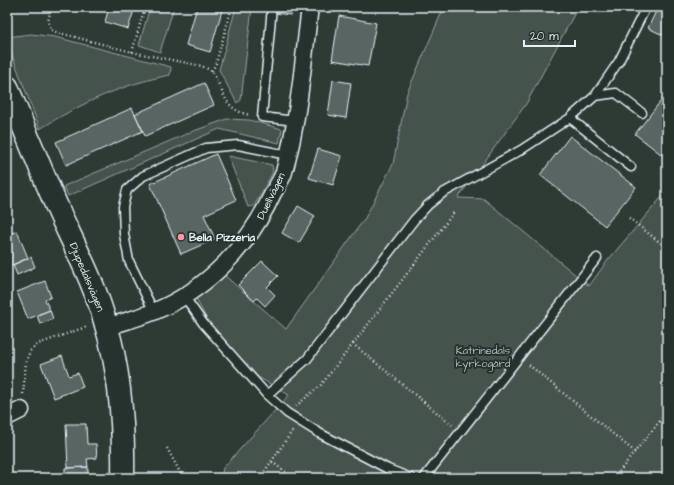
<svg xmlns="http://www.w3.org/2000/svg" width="674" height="485" font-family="'Architects Daughter',sans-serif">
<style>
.green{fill:#45524e;stroke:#96a2a3}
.building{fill:#596563;stroke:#e8f1f8}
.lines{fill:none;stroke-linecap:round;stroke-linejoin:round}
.lane-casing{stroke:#e8f1f8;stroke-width:11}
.street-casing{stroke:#e8f1f8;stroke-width:19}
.secondary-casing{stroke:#e8f1f8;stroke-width:25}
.path{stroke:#e8f1f8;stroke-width:2.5;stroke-dasharray:1 3;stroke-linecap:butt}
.lane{stroke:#26332d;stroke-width:8}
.street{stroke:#26332d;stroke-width:16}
.secondary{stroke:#26332d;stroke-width:22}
.poi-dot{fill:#ff9aa2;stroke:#26332d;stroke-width:1.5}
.labels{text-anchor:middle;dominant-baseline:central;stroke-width:4;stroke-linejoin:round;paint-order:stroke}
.street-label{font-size:11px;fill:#e8f1f8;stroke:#26332d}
.poi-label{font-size:11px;font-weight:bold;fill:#e8f1f8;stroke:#26332d;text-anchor:start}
.park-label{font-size:11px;fill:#afb9bc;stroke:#26332d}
</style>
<rect width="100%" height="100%" fill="#2e3b35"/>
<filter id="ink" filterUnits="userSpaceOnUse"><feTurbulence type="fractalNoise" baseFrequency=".025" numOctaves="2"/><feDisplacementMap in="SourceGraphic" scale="8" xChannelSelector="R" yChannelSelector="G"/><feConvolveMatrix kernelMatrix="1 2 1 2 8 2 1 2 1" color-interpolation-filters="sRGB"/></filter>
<g filter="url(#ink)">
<path class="green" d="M150,7H174L160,52L139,45Z
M236,7H252L241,100L237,103L219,70Z
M444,7H578L526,104L458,198L484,199L589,286L608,260L667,191V478H221L223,468L289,395L258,377L209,323L196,299L216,268L286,329L365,218L393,164L407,93Z
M31,34L55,37L171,67L170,75C123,84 81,103 40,129L7,42V37Z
M227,119L249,120L282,129L279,143L219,129L68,196L64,186L191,132Z
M228,156L272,165L273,172L254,206L248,207Z"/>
<path class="building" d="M109,7H135L128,29L105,22Z
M197,7H223L210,52L186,45Z
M275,7H292L291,15L274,13Z
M658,7H667V37L648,28Z
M339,16L376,23L368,66L332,60Z
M333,80L351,83L346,118L328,115Z
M204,83L214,105L145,136L135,114Z
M667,93V156L666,158L635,134Z
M132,108L143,131L66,165L56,142Z
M570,136L636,187L605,226L540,175Z
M318,149L342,156L333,185L309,178Z
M216,154L236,200L204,215L215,239L181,254L150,184Z
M298,206L315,216L299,243L282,233Z
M17,231L28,258L7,267V235Z
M31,257L35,267L17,275L13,265Z
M262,261L278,276L267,287L275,295L265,306L257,298L254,301L238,285Z
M45,281L51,297L45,300L50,310L28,319L17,292Z
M50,310L53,319L40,324L37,315Z
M62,356L69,376L78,373L83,387L54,398L41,364Z
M66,424H86L87,444H96L97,458L87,459L88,467L68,468Z
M88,467V477L65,478V468Z"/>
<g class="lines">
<defs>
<path id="lane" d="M272,7L262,117L295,121
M595,96L619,61L646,7
M570,118L631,167
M184,296L203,323L267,395L307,359L414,220L428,205L443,193L521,150L570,118L595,96L616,93L642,113
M154,312L129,261L124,234L123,207L127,190L143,176L206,148L238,145L287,155
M267,395L287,413L319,433L388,469L411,478
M424,478L597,258"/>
<path id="street" d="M107,327C122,322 138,318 153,312C207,290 249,246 273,193C277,186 282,179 284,172C299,119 303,62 310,7
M7,417L21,410"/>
<path id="secondary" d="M7,87C25,130 42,173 61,216C77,251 96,287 106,325C121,375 124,426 123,478"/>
</defs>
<use href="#lane" class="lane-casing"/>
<use href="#street" class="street-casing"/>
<use href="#secondary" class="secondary-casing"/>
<path class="path" d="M51,7L48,22L52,30L56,32L132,52L202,66L212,71C224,90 223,110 250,115
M132,52L145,7
M212,71L216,63L232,7
M629,218L667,248
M353,344L455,211
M529,365L635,452
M23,394L26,362L30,351L38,344L86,327
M296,406L321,385L353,344L452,425
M167,448L183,478
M272,462L294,478
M260,478L293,430
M614,478L667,412"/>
<use href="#lane" class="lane"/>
<use href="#street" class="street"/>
<use href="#secondary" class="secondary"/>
</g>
</g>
<circle class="poi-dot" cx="181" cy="237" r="4"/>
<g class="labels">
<g class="street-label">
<text transform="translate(271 196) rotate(-64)">Duellvägen</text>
<text transform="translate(87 277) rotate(67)">Djupedalsvägen</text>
</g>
<g class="poi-label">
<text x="189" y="237">Bella Pizzeria</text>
</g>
<g class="park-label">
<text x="483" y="350">Katrinedals<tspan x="483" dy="13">kyrkogård</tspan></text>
</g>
</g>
<rect width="674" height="485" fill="none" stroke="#26332d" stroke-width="24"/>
<rect x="12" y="12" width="650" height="461" fill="none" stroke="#e8f1f8" stroke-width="1.5" filter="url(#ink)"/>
<path d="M524 40v6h51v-6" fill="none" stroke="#e8f1f8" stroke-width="2"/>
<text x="530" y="40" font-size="12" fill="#e8f1f8" stroke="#26332d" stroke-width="3" paint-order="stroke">20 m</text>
</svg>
